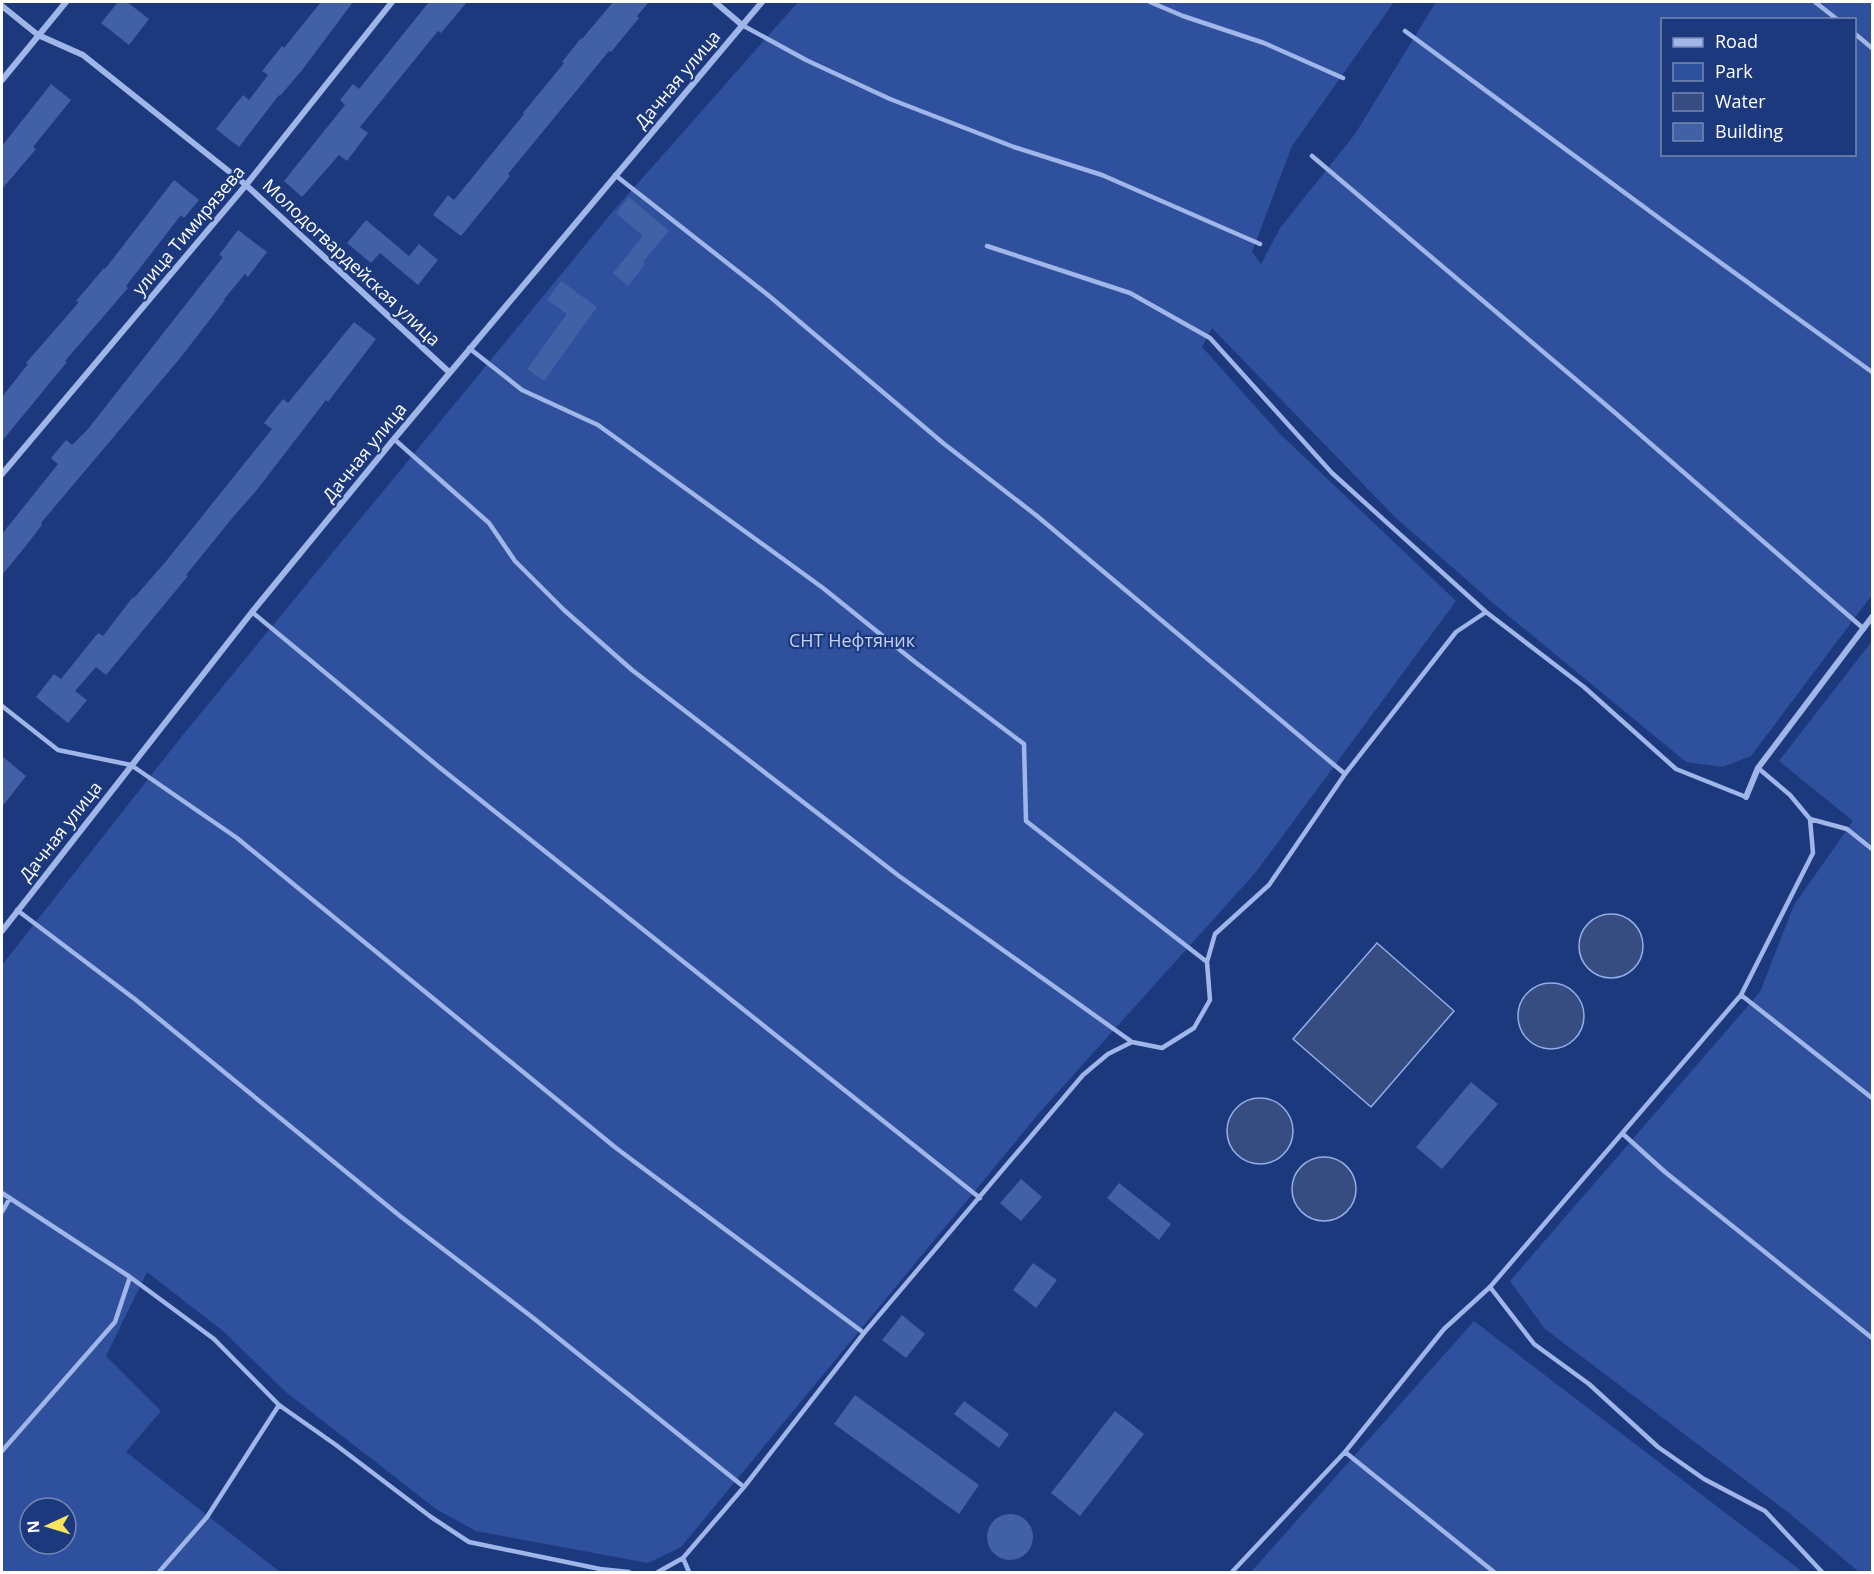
<svg xmlns="http://www.w3.org/2000/svg" width="1874" height="1574" font-family="'Open Sans',sans-serif">
<style>
.green{fill:#2f509d;fill-rule:evenodd}
.water{fill:#374c80;stroke:#93afea;stroke-width:1.5}
.building{fill:#4160a6}
.lines{fill:none;stroke-linecap:round;stroke-linejoin:round}
.lane{stroke:#a0b6e8;stroke-width:4.5}
.street{stroke:#a0b6e8;stroke-width:6}
.labels{text-anchor:middle;dominant-baseline:central;stroke-width:4.5;stroke-linejoin:round;paint-order:stroke}
.street-label{font-size:18px;fill:#fff;stroke:#1d397e}
.park-label{font-size:18px;fill:#c4d3f6;stroke:#1d397e}
</style>
<rect width="100%" height="100%" fill="#1d397e"/>
<path class="green" d="M798,2H1394L1292,146L1252,252L1261,264L1280,228L1355,134L1436,2H1872V595L1751,756L1723,767L1686,762L1493,603L1395,517L1212,328L1202,347L1279,433L1456,601L1256,872L1040,1112L681,1547L648,1563L476,1531L436,1509L287,1393L223,1331L147,1272L106,1356L161,1411L126,1452L280,1572H2V965L182,736L609,216ZM1662,20H1854V154H1662ZM30,1508H66V1544H30Z
M1872,641V1572H1859L1789,1513L1545,1329L1510,1281L1760,992L1794,905L1853,821L1779,761Z
M1474,1321L1803,1572H1251Z"/>
<path class="water" d="M1579 946a32 32 0 1 1 64 0a32 32 0 1 1-64 0Z
M1377,943L1454,1011L1371,1107L1293,1039Z
M1518 1016a33 33 0 1 1 66 0a33 33 0 1 1-66 0Z
M1227 1131a33 33 0 1 1 66 0a33 33 0 1 1-66 0Z
M1292 1189a32 32 0 1 1 64 0a32 32 0 1 1-64 0Z"/>
<path class="building" d="M118,2H127L149,19L129,45L101,23Z
M321,2H353L303,69L280,96L279,95L239,147L216,129L243,95L249,100L268,75L262,71L282,46L284,48Z
M429,2H467L441,33L438,31L360,127L368,133L347,161L339,155L302,197L284,181L345,105L340,100L353,84L359,89Z
M613,2H649L637,16L639,18L611,52L609,51L508,174L510,176L461,236L433,215L448,195L454,200L524,114L523,113L564,63L562,62L581,38L582,39Z
M51,84L71,100L33,147L36,149L2,189V146Z
M174,180L199,200L184,218L181,215L126,286L128,288L65,361L67,362L2,441V397L28,364L26,363L79,302L76,301L104,268L105,269Z
M629,197L669,231L643,262L645,264L628,286L613,273L643,236L616,213Z
M366,220L409,256L419,244L438,260L418,285L380,253L371,263L347,243Z
M238,230L267,252L248,277L245,274L224,299L225,300L181,357L41,523L42,525L21,552L2,575V534L58,464L51,458L66,440L72,445L88,429L223,257L219,255Z
M561,281L597,307L544,381L527,369L567,314L547,300Z
M354,322L376,339L328,402L326,400L256,491L233,517L186,575L188,576L106,675L96,667L75,691L87,700L68,723L36,697L54,674L61,679L98,633L103,636L133,597L134,598L167,560L272,429L264,423L283,399L288,403Z
M2,756L26,776L2,807Z
M1471,1082L1498,1104L1442,1169L1416,1147Z
M1021,1179L1042,1197L1021,1221L1000,1203Z
M1119,1183L1171,1224L1159,1240L1107,1198Z
M1033,1263L1057,1280L1036,1308L1013,1290Z
M902,1315L925,1334L906,1358L882,1340Z
M855,1395L979,1485L959,1514L834,1424Z
M964,1401L1009,1434L999,1448L954,1414Z
M1115,1411L1144,1434L1080,1516L1051,1493Z
M987 1537a23 23 0 1 1 46 0a23 23 0 1 1-46 0Z"/>
<g class="lines">
<path class="lane" d="M1150,2L1183,16L1264,43L1343,78
M1815,2L1838,20
M742,25L806,60L890,99L1014,147L1102,175L1260,244
M1405,31L1678,232L1872,372
M1854,33L1872,48
M1312,156L1613,411L1864,629
M615,175L768,295L943,443L1037,516L1345,774
M987,246L1130,293L1210,338L1332,473L1486,612L1584,687L1676,769L1746,797
M469,348L522,390L598,425L823,588L915,662L1024,744L1026,821L1207,962
M394,439L489,523L515,561L564,610L632,670L899,876L1132,1042
M252,612L439,767L980,1198
M2,706L58,750L131,765L237,838L616,1148L864,1333
M1810,819L1847,829L1872,849
M17,910L136,1000L400,1216L532,1317L744,1487
M1741,995L1872,1098
M1623,1134L1665,1172L1872,1338
M2,1193L130,1277L214,1339L279,1405L336,1445L431,1517L469,1542L600,1569L629,1572
M2,1212L10,1198
M1490,1287L1534,1344L1589,1384L1658,1447L1704,1479L1765,1511L1822,1572
M2,1451L115,1322L130,1277
M1345,1452L1494,1572
M683,1558L689,1572
M159,1572L207,1517L279,1405
M658,1572L683,1558L744,1487L864,1333L1083,1075L1108,1054L1132,1042L1162,1048L1194,1028L1210,1000L1207,962L1215,934L1269,885L1345,774L1456,632L1486,612
M1232,1572L1345,1452L1444,1329L1490,1287L1741,995L1813,853L1810,819L1790,795L1758,768"/>
<path class="street" d="M715,2L742,25
M2,6L38,35L83,55L246,185L449,372
M2,80L66,2
M2,474L246,185L392,2
M1746,797L1758,768L1872,617
M2,931L252,612L394,439L762,2"/>
</g>
<g class="labels">
<g class="street-label">
<text transform="translate(677 79) rotate(-50)">Дачная улица</text>
<text transform="translate(188 230) rotate(-50)">улица Тимирязева</text>
<text transform="translate(352 262) rotate(43)">Молодогвардейская улица</text>
<text transform="translate(364 452) rotate(-51)">Дачная улица</text>
<text transform="translate(60 831) rotate(-52)">Дачная улица</text>
</g>
<g class="park-label">
<text x="852" y="640">СНТ Нефтяник</text>
</g>
</g>
<rect width="1874" height="1574" fill="none" stroke="#ffffff" stroke-width="6"/>
<rect x="1661" y="18" width="195" height="138" fill="#1d397e" stroke="#7788b2" stroke-width="1.5"/>
<rect x="1673" y="38" width="30" height="9" fill="#a0b6e8" stroke="#7788b2" stroke-width="1.5"/>
<text x="1715" y="48" font-size="18" fill="#ffffff">Road</text>
<rect x="1673" y="63" width="30" height="18" fill="#2f509d" stroke="#7788b2" stroke-width="1.5"/>
<text x="1715" y="78" font-size="18" fill="#ffffff">Park</text>
<rect x="1673" y="93" width="30" height="18" fill="#374c80" stroke="#7788b2" stroke-width="1.5"/>
<text x="1715" y="108" font-size="18" fill="#ffffff">Water</text>
<rect x="1673" y="123" width="30" height="18" fill="#4160a6" stroke="#7788b2" stroke-width="1.5"/>
<text x="1715" y="138" font-size="18" fill="#ffffff">Building</text>
<g transform="translate(48 1526) rotate(266)"><circle r="28" fill="#1d397e" stroke="#7788b2" stroke-width="1.5"/>
<path d="M0-4.5L10 22L0 15L-10 22Z" fill="#f8e25e"/>
<text y="-9" font-size="16" font-weight="bold" text-anchor="middle" fill="#ffffff">N</text>
</g>
</svg>
